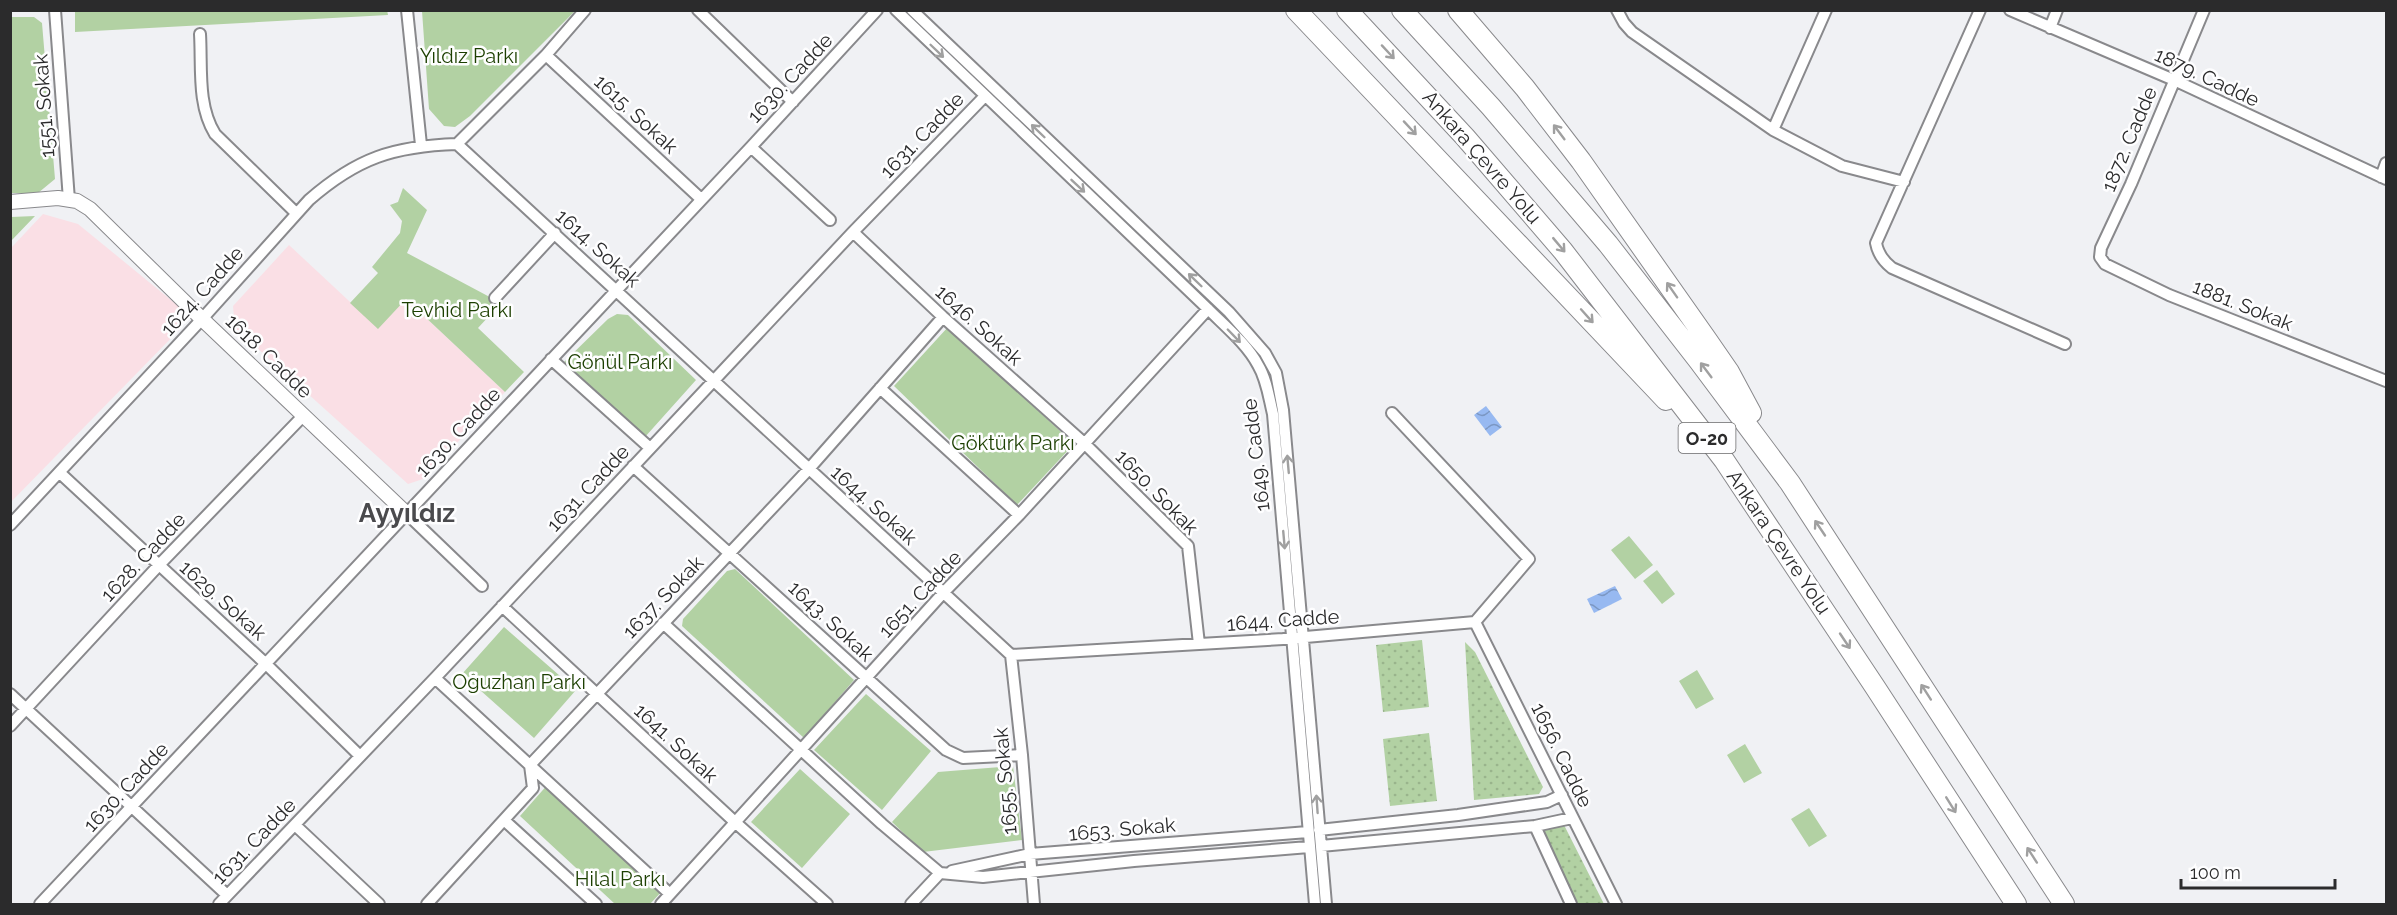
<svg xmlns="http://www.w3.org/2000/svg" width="2397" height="915" font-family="Raleway,sans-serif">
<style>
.education{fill:#fadfe5}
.grass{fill:url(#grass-dots)}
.park{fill:#b2d1a3}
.water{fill:url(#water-waves)}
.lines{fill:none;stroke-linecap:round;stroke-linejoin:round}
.minor-casing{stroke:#89898c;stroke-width:14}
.tertiary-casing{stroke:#89898c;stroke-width:16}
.motorway-casing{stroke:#89898c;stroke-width:22}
.minor{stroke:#fff;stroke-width:10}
.tertiary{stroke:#fff;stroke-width:14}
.motorway{stroke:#fff;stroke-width:20}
.oneway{stroke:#a0a0a0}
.labels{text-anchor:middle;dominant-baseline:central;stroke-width:5;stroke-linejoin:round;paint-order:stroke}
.shield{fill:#fefeff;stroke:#6a6a6b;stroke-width:1.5}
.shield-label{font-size:18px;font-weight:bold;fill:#2b2b2c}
.park-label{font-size:20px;fill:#1c3f01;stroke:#fefeff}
.street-label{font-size:20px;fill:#2b2b2c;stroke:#fefeff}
.district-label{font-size:26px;font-weight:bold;fill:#4a4a4d;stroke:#fefeff}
</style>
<defs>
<pattern id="grass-dots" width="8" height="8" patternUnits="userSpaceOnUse" patternTransform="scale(1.5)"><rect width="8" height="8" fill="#b2d1a3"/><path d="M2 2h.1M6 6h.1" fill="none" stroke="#99b48c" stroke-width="1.8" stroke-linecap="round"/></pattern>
<pattern id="water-waves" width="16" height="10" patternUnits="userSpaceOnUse" patternTransform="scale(1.5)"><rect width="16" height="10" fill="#97b9f1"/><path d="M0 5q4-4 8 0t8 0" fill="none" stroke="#7b97c3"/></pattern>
</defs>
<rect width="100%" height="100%" fill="#f0f1f4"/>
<path class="education" d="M43,214L78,224L182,309V327L11,502V248Z
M289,245L378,328L406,299L505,392L423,479L408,484L235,328L233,306Z"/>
<path class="grass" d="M1422,640L1429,707L1383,712L1376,645Z
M1465,642L1475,652L1543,787L1539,794L1474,800Z
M1429,733L1437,801L1390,806L1383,739Z
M1564,825L1604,904H1577L1543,837V831Z"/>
<path class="park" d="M79,10H387L388,15L75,32V12Z
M422,11V10L575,11L470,116L455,127L444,126L429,109Z
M11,17H34L42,23L55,179L38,193H11Z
M403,188L427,210L407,253L501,303L478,328L524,372L505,392L406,299L378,329L350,303L378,273L372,267L400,233L402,221L390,205L398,202Z
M35,216L11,241V217Z
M617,314L628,315L696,380L645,437L563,363L608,319Z
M948,327L1074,444L1017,505L894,386Z
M1629,536L1653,565L1635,579L1611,550Z
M735,569L854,680L804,738L682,626L683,619L727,571Z
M1657,570L1675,594L1662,604L1643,581Z
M504,627L576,690L534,738L462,674Z
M1697,670L1714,699L1696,709L1679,681Z
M866,694L931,751L882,810L814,750Z
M1745,744L1762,773L1744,783L1727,755Z
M1013,766L1022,840L923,852L892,822L938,772Z
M800,769L850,814L802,868L751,822Z
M549,783L664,889L650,904H615L520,816Z
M1809,808L1827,836L1809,847L1791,819Z"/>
<path class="water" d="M1486,406L1502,427L1490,436L1474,415Z
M1615,586L1622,599L1594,613L1587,599Z"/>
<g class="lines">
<defs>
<path id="minor" d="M55,10L69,200
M407,10L421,145
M698,10L793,102
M896,10L1208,309C1225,326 1247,344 1258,365C1267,380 1269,398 1273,414L1315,904
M912,10L1229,312L1265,353L1276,373L1283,410L1326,904
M1617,10L1624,23L1632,32L1773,130L1842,166L1904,182
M1980,10L1876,243C1878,254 1883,261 1892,268L2065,344
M2010,10L2174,80L2386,179
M2204,10L2131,184L2101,248L2100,257L2105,264L2169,295L2386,381
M2050,28L2057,10
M200,34C202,67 197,105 215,134L296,213
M546,55L701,199
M1773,130L1826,10
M457,144L1011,655
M457,144L546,55L585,10
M751,147L830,220
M2381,177L2386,163
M853,232L943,317L1084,443L1188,546L1199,644
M495,298L555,233
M551,359L650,448
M880,388L1019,515
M633,466L946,750L963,758L1022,755
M60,473L266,664L360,756
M406,513L482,586
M10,525L202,319L309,200C357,158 394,146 457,144
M502,606L736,823L827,904
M1475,622L1616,904
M663,623L882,824L940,873L983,877L1134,861L1309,847
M1011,655L1283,639L1475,622L1529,559L1392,413
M1011,655L1022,755L1034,904
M435,678L670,894
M10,694L227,895
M10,726L159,565L303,416
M504,820L596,904
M295,825L379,904
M1535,826L1571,904
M1319,830L1458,815L1547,802L1562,795
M1321,846L1535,826L1572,818
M952,871L1030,854L1308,832
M40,904L751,147L877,10
M219,904L435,678L853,232L984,97
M427,904L533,788L530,765L808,470L943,317
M661,904L944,592L1019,515L1208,309
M911,904L940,873"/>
<path id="tertiary" d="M10,202L58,198L77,201L90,209L202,319L406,513"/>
<path id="motorway" d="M1296,10L1666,400
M1347,10L1465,137L1563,251L1724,460L1875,687L2016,904
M1402,10L1491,107L1608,244L1699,361L1790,483L2064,904
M1458,10L1525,88L1581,161L1707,340L1729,372L1751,413"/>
</defs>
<use href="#minor" class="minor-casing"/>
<use href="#tertiary" class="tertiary-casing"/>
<use href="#motorway" class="motorway-casing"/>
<use href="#minor" class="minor"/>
<use href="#tertiary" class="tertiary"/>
<use href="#motorway" class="motorway"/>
</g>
<defs><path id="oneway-shaft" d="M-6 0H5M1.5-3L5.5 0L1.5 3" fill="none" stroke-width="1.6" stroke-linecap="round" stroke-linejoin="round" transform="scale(1.5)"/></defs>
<g class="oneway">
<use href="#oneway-shaft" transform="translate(937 51) rotate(44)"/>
<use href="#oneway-shaft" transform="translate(1388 52) rotate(47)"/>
<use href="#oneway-shaft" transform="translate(1410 128) rotate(47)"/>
<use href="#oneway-shaft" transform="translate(1038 131) rotate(-136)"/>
<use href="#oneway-shaft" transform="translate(1559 132) rotate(-127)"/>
<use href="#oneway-shaft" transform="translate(1078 186) rotate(43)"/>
<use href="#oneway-shaft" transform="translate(1559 245) rotate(50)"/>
<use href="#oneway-shaft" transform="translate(1195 280) rotate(-136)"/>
<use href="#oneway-shaft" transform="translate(1672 290) rotate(-125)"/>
<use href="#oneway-shaft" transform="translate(1587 316) rotate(48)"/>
<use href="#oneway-shaft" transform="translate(1234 336) rotate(46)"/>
<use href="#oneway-shaft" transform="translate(1706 370) rotate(-127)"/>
<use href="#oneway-shaft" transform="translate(1288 464) rotate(-95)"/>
<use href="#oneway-shaft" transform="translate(1820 528) rotate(-124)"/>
<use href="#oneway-shaft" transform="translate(1284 540) rotate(85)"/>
<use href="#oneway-shaft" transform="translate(1845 641) rotate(56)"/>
<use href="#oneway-shaft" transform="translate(1926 692) rotate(-123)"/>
<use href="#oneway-shaft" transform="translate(1317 804) rotate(-94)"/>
<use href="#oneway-shaft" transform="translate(1951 805) rotate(58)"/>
<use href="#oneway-shaft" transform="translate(2032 855) rotate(-123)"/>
</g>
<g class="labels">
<rect class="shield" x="1678.5" y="423" width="57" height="30" rx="4.5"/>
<g class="shield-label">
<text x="1707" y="438">O-20</text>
</g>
<g class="park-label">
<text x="469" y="56">Yıldız Parkı</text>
<text x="457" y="310">Tevhid Parkı</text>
<text x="620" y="362">Gönül Parkı</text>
<text x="1013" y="443">Göktürk Parkı</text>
<text x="519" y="682">Oğuzhan Parkı</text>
<text x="620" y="879">Hilal Parkı</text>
</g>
<g class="street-label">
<text transform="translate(2207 77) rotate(25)">1879. Cadde</text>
<text transform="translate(790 78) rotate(-47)">1630. Cadde</text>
<text transform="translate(44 106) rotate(-94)">1551. Sokak</text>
<text transform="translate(636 114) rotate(43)">1615. Sokak</text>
<text transform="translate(922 135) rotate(-46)">1631. Cadde</text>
<text transform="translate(2129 139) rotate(-67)">1872. Cadde</text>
<text transform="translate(1482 157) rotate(49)">Ankara Çevre Yolu</text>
<text transform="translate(598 248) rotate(42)">1614. Sokak</text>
<text transform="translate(202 291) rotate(-48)">1624. Cadde</text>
<text transform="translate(2243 305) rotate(22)">1881. Sokak</text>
<text transform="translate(979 325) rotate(42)">1646. Sokak</text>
<text transform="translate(269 356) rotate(44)">1618. Cadde</text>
<text transform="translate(458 432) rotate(-47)">1630. Cadde</text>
<text transform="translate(1256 455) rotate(-97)">1649. Cadde</text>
<text transform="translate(588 488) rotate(-47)">1631. Cadde</text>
<text transform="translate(1157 492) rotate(46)">1650. Sokak</text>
<text transform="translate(874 505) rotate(42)">1644. Sokak</text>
<text transform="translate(1779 542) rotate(56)">Ankara Çevre Yolu</text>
<text transform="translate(143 557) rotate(-47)">1628. Cadde</text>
<text transform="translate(920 594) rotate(-47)">1651. Cadde</text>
<text transform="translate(663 597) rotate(-46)">1637. Sokak</text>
<text transform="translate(223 600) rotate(42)">1629. Sokak</text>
<text transform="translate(1283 620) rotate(-4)">1644. Cadde</text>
<text transform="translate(831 621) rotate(43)">1643. Sokak</text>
<text transform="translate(676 743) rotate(43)">1641. Sokak</text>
<text transform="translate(1562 755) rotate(64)">1656. Cadde</text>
<text transform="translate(1005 781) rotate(-95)">1655. Sokak</text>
<text transform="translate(126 787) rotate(-47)">1630. Cadde</text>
<text transform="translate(1122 829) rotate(-5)">1653. Sokak</text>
<text transform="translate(254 841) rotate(-46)">1631. Cadde</text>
</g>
<g class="district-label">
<text x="407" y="513">Ayyıldız</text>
</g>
</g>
<rect width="2397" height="915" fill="none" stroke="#2b2b2c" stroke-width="24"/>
<path d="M2181 879v9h154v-9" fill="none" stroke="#2b2b2c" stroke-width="3"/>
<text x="2190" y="879" font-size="18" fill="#2b2b2c" stroke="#fefeff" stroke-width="4.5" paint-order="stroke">100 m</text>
</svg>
